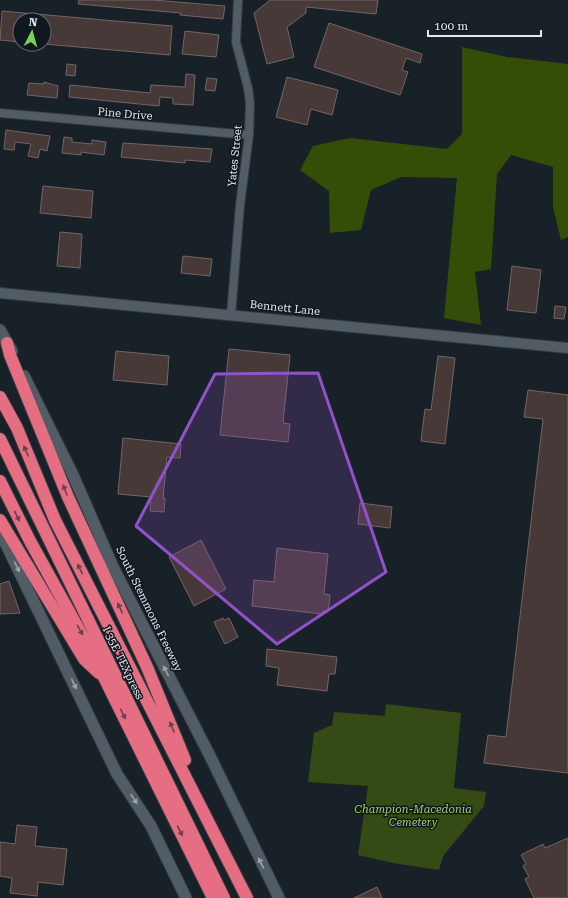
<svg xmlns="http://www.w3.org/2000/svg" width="568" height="898" font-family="'Roboto Serif',serif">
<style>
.green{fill:#364a15}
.forest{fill:#354e07}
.building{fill:#463938;stroke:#736563}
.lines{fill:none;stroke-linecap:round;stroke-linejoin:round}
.minor-casing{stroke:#353c42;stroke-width:10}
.tertiary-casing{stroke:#353c42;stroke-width:12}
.secondary-casing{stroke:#353c42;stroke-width:13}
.motorway-casing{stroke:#353c42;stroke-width:14}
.minor{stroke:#525c64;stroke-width:8}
.tertiary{stroke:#525c64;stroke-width:10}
.secondary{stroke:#525c64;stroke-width:11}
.motorway{stroke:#e66e83;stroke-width:12}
.oneway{fill:#703f4c}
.oneway2{fill:#9aa2a9}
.marked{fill:#9052c8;fill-opacity:0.2;stroke:#9052c8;stroke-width:3;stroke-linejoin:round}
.labels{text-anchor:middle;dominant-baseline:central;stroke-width:3;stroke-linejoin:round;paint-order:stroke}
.street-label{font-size:11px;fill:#e3e9ee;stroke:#10181f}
.park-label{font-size:11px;font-style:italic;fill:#a3d161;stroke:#10181f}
</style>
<rect width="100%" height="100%" fill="#192128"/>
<path class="green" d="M386,704L461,713L454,788L486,792L484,806L443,856L439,870L393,863L358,855L368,786L308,782L314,733L332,725L334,712L385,716Z"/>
<path class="forest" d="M462,47L507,57L568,64V237L561,240L553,207V167L511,155L497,174L491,269L475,272L481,325L444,318L457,178L401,177L371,190L361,230L330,233L329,191L300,170L313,146L350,138L447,149L462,134Z"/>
<path class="building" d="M79,0H153L225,6L223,19L180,15L181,13L78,4Z
M270,0H378L376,14L306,7V13L287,27L294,57L267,64L254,13Z
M2,11L172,26L170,55L44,44V20H20V42L0,40Z
M329,23L422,54L420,63L406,58L402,70L408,72L400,95L314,67Z
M185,31L219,35L216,57L182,54Z
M67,64L76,65L75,76L66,75Z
M186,74L195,75L193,105L173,104V98L160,97L159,106L69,97L70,85L150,93L151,85L185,87Z
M287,77L338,90L332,115L311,109L307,125L276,117Z
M207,78L217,79L215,91L205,90Z
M44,82L58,86L57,98L27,95L29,83L44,84Z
M6,130L50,136L47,151L40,149L38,158L28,156L31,144L15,142L14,150L4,149Z
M64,137L72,138V142L92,144V140L106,142L104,155L81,152V155L62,153Z
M123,143L212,149L210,162L185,160V163L121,157Z
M43,186L93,191L91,218L40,213Z
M60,232L82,234L80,268L57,266Z
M183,256L212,259L210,276L181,273Z
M512,266L541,270L536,313L507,310Z
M555,306L566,307L564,319L554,318Z
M229,349L290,355L283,423L290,424L288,442L220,435Z
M116,351L169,356L167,385L113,380Z
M438,356L455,358L445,444L421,441L425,409L431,410Z
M528,390L568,395V773L484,763L488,735L506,737L543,419L524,417Z
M123,438L181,444L180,458L167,457L163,498H165L164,512L150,511L151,497L118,494Z
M360,503L392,507L390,528L358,524Z
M201,540L226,589L194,606L169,557Z
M277,548L328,554L324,594L330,595L328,612L323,611L322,614L252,606L254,580L274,582Z
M9,581L20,613L0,614V584Z
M223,618L224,620L229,618L238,637L225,644L214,622Z
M267,649L337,657L335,674H329L327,691L277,685L279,668L266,666Z
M17,825L37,827L35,846L67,849L63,885L38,882L37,896L10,893L12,878L0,876V842L15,844Z
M568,838V898H534L525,879L529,877L523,866L526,864L521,855L543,844L545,848Z
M377,887L382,898H354Z"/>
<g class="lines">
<defs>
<path id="minor" d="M0,113L249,135
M231,315L240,205L249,135L250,103L248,88L236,42L238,0"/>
<path id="tertiary" d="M0,293L568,348"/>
<path id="secondary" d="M0,330L12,351
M24,376L73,475L113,567L210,756L279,898
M0,532L117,774L151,826L186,898"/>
<path id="motorway" d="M7,343L10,355L68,497L147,667L185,760
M0,397L17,428L55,520L247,898
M0,439L224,898
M0,481L30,541L92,653L213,898
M0,520L84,659L99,673"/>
</defs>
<use href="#minor" class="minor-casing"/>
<use href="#tertiary" class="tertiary-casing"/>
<use href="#secondary" class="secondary-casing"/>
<use href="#motorway" class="motorway-casing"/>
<use href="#minor" class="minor"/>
<use href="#tertiary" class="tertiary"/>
<use href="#secondary" class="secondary"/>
<use href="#motorway" class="motorway"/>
</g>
<defs><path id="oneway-solid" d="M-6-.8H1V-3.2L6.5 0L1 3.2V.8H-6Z"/></defs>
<g class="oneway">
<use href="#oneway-solid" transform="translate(26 451) rotate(-113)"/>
<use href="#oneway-solid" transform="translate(65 490) rotate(-112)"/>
<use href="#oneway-solid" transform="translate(17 516) rotate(63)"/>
<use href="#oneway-solid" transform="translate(80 569) rotate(-116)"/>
<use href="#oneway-solid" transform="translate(120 608) rotate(-115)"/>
<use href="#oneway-solid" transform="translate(80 630) rotate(61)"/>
<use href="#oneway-solid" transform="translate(123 714) rotate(64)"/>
<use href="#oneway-solid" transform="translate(172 727) rotate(-113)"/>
<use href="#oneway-solid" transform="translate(180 831) rotate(64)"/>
</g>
<g class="oneway2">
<use href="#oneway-solid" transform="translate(17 567) rotate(64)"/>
<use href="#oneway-solid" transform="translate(166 671) rotate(-117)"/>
<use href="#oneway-solid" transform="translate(74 684) rotate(64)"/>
<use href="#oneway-solid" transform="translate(134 799) rotate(57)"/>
<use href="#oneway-solid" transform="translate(261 863) rotate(-116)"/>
</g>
<path class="marked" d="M318,373L386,572L277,644L136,526L215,374Z"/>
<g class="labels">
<g class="street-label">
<text transform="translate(125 114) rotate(5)">Pine Drive</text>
<text transform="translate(235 156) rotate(-84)">Yates Street</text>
<text transform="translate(285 308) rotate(6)">Bennett Lane</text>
<text transform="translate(149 609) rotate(64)">South Stemmons Freeway</text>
<text transform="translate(123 663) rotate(64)">I 35E TEXpress</text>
</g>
<g class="park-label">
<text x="413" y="809">Champion-Macedonia<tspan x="413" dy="13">Cemetery</tspan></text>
</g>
</g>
<g transform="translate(32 32) rotate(6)"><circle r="19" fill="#10181f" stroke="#646c72"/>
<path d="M0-3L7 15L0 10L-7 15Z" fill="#79d158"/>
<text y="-6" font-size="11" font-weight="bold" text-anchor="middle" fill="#e3e9ee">N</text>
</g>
<path d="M428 30v6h113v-6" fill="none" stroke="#e3e9ee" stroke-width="2"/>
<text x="434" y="30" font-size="12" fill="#e3e9ee" stroke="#10181f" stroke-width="3" paint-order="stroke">100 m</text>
</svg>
